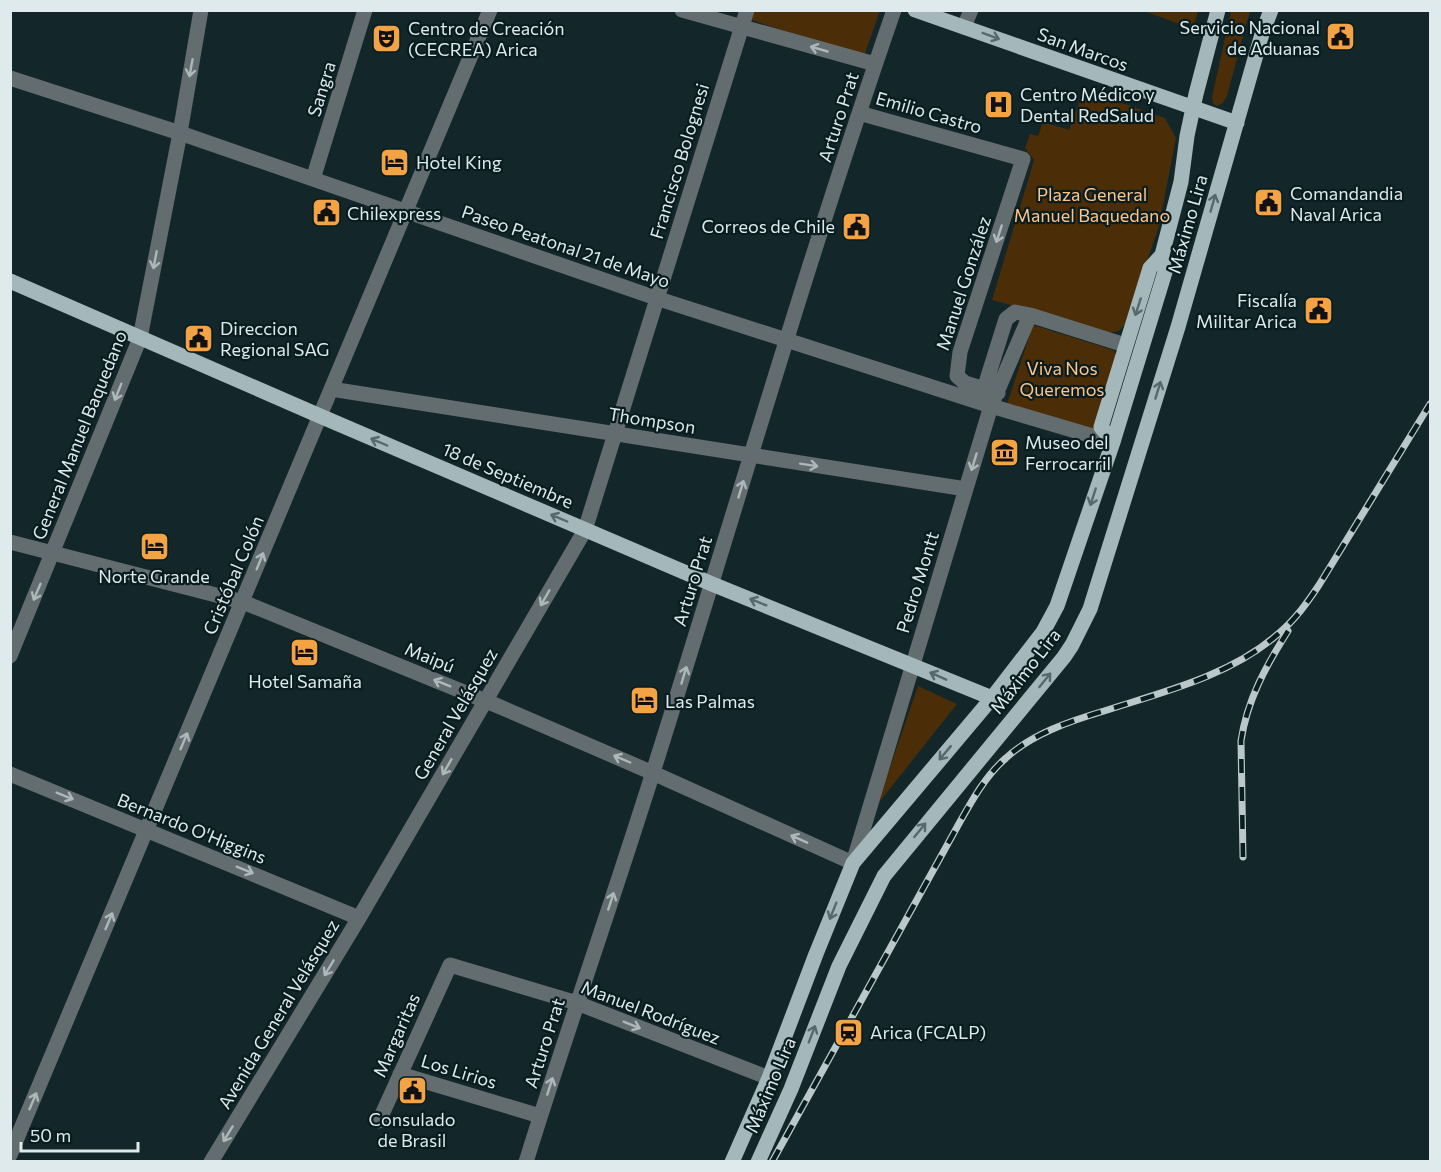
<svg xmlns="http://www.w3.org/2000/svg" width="1441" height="1172" font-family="Commissioner,sans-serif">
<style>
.green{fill:#4b2d07}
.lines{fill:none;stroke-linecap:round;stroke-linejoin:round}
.minor{stroke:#636c6e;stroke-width:15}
.major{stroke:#a4b7bb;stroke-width:15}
.rail-casing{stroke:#bbc8ca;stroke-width:7}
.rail{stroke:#091c1f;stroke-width:4.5;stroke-dasharray:14;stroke-linecap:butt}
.oneway{stroke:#566a6d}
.oneway2{stroke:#adb8ba}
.labels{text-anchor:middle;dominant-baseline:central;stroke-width:4.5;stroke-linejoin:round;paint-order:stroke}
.poi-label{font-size:18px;fill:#deeaec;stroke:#091c1f;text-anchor:start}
.street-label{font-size:18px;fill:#deeaec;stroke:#091c1f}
.park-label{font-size:18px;fill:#ffc487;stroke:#091c1f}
</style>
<rect width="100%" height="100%" fill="#132629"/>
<path class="green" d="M751,11H880L864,56L748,19Z
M1144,11L1198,10V11L1193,29Z
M1231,11H1250L1227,96L1223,103L1217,106L1213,104L1212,97Z
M1084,90L1165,118L1176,138L1159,226L1126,323L1119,331L1109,333L992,300L1034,160L1025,148L1030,134L1038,136L1043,122L1069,130Z
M1033,325L1113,350L1117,355L1094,430L1006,407Z
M918,686L957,704L877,805Z"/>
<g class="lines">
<path class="minor" d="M682,10L875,64
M964,27L971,10
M10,78L180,133L656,298L991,406L1113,442
M859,113L1023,159L960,352L957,376L965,383L998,393
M313,179L365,10
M331,389L966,489
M984,389L1006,319L1015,312L1030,315
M10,542L243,602L498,706L653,773L853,863L991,406L1030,315L1125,345
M10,656L140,338L180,133L201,10
M10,774L359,918
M400,1074L540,1116
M379,1121L450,965L577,1003L769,1078
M10,1155L490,10
M211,1162L359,918L585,530L747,10
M526,1162C567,1030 613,900 654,769C734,516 807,261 894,10"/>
<path class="major" d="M915,10L1237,123
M10,281L320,416L712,584L992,698
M1113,442L1101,427L1150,268L1162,255
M732,1162L769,1078L816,954L853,863L992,698L1043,632L1057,606L1113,442L1165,272L1162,255L1181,182L1187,136L1196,94L1218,10
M758,1162L791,1089L839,966L884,876L1064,657L1072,645L1090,609L1178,327L1262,34L1271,10"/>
<defs>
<path id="rail" d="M1243,857L1241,741C1247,700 1266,666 1288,631
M772,1162L956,829C970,804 984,777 1006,758C1032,734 1070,721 1104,711C1163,692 1230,676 1278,634C1295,620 1307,603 1319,585L1430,404"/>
</defs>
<use href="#rail" class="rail-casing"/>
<use href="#rail" class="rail"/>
</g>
<defs><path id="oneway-shaft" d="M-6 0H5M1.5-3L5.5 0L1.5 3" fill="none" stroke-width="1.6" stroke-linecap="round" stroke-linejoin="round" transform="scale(1.5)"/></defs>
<g class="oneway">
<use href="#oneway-shaft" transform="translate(991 36) rotate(20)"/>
<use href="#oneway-shaft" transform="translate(1213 203) rotate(-74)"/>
<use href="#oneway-shaft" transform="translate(1138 307) rotate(108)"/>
<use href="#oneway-shaft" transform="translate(1158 390) rotate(-73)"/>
<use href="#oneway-shaft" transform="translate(379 442) rotate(-157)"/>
<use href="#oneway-shaft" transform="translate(1093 497) rotate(108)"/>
<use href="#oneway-shaft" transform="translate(559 518) rotate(-157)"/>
<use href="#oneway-shaft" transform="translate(758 602) rotate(-158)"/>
<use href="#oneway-shaft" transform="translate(938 676) rotate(-156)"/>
<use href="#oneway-shaft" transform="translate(1045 680) rotate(-51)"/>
<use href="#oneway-shaft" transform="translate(945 753) rotate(130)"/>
<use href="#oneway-shaft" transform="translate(920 830) rotate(-51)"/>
<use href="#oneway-shaft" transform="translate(833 911) rotate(112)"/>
<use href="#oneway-shaft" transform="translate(812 1034) rotate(-69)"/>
</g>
<g class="oneway2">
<use href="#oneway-shaft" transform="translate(819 49) rotate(-164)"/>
<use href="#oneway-shaft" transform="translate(191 68) rotate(100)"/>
<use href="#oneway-shaft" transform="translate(999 234) rotate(108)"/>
<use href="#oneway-shaft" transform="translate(155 260) rotate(101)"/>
<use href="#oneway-shaft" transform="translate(118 392) rotate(112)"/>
<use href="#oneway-shaft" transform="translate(974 462) rotate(107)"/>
<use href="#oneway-shaft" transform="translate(809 465) rotate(9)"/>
<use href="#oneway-shaft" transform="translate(741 489) rotate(-73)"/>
<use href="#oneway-shaft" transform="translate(260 561) rotate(-68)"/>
<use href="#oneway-shaft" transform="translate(37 592) rotate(113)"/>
<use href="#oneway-shaft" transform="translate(545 598) rotate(120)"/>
<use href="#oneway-shaft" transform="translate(684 675) rotate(-73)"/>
<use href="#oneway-shaft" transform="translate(442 683) rotate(-158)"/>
<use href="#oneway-shaft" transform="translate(184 741) rotate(-67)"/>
<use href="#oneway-shaft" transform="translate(622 759) rotate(-157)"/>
<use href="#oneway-shaft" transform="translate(447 767) rotate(120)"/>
<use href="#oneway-shaft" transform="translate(65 796) rotate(22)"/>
<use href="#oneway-shaft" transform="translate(799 839) rotate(-156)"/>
<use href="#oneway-shaft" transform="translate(245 870) rotate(22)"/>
<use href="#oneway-shaft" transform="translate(611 901) rotate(-72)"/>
<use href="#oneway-shaft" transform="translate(109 921) rotate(-67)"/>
<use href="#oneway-shaft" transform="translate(329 968) rotate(121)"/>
<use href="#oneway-shaft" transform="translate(632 1025) rotate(22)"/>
<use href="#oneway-shaft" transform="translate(550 1086) rotate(-72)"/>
<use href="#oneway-shaft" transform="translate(33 1101) rotate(-67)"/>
<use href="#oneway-shaft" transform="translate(228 1134) rotate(121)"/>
</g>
<defs>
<symbol id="civic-square" viewBox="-11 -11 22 22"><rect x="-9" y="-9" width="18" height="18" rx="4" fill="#f4a344" stroke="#091c1f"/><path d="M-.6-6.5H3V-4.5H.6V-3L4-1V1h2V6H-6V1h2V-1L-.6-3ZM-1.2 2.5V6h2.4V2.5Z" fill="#111"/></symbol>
<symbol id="theatre-square" viewBox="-11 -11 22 22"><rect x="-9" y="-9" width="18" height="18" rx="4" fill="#f4a344" stroke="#091c1f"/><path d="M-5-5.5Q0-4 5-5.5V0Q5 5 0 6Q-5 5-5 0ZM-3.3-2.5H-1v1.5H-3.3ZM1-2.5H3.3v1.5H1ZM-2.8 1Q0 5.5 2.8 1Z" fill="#111"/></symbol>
<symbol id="hospital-square" viewBox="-11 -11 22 22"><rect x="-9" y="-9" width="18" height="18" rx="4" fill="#f4a344" stroke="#091c1f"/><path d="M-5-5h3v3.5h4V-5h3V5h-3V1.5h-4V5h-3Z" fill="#111"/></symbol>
<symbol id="hotel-square" viewBox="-11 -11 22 22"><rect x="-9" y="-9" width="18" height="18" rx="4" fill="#f4a344" stroke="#091c1f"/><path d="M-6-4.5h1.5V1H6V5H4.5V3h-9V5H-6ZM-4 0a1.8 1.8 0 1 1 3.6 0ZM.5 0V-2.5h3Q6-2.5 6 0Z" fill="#111"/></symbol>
<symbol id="museum-square" viewBox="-11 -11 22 22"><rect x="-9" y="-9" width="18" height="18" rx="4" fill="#f4a344" stroke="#091c1f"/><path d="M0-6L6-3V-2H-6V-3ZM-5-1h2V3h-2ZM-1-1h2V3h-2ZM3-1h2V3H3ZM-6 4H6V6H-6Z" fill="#111"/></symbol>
<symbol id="station-square" viewBox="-11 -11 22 22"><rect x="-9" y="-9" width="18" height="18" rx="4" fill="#f4a344" stroke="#091c1f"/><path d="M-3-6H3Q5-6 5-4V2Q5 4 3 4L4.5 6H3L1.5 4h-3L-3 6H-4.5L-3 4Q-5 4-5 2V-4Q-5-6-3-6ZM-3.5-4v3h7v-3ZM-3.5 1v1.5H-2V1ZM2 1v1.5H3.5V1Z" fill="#111"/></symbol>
</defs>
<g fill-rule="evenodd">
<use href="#civic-square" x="1324" y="20" width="33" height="33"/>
<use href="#theatre-square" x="370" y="22" width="33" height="33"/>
<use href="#hospital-square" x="982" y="88" width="33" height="33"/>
<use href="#hotel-square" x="378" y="146" width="33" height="33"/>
<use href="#civic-square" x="1252" y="186" width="33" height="33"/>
<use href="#civic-square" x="310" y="196" width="33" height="33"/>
<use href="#civic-square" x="840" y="210" width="33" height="33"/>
<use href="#civic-square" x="1302" y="294" width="33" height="33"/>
<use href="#civic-square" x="182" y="322" width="33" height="33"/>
<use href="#museum-square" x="988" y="436" width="33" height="33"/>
<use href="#hotel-square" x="138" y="530" width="33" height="33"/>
<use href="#hotel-square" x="288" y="636" width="33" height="33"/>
<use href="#hotel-square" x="628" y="684" width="33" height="33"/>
<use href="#station-square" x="832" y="1016" width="33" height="33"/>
<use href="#civic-square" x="396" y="1074" width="33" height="33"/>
</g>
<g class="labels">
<g class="poi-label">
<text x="1320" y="27" text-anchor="end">Servicio Nacional<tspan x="1320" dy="21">de Aduanas</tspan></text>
<text x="408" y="28">Centro de Creación<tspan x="408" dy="21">(CECREA) Arica</tspan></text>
<text x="1020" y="94">Centro Médico y<tspan x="1020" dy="21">Dental RedSalud</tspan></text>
<text x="416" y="162">Hotel King</text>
<text x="1290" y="193">Comandandia<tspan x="1290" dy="21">Naval Arica</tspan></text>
<text x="347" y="213">Chilexpress</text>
<text x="835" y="226" text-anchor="end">Correos de Chile</text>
<text x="1297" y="300" text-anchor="end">Fiscalía<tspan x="1297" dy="21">Militar Arica</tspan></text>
<text x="220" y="328">Direccion<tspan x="220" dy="21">Regional SAG</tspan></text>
<text x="1025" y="442">Museo del<tspan x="1025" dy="21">Ferrocarril</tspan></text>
<text x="154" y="576" text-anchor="middle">Norte Grande</text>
<text x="305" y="681" text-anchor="middle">Hotel Samaña</text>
<text x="665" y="701">Las Palmas</text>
<text x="870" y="1032">Arica (FCALP)</text>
<text x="412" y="1119" text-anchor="middle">Consulado<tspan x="412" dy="21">de Brasil</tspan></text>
</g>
<g class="street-label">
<text transform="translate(1083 49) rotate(20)">San Marcos</text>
<text transform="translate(321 89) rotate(-73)">Sangra</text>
<text transform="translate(929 112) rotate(16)">Emilio Castro</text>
<text transform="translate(838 117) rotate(-72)">Arturo Prat</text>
<text transform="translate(679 161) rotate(-73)">Francisco Bolognesi</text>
<text transform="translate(1187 224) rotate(-74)">Máximo Lira</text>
<text transform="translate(566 246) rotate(19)">Paseo Peatonal 21 de Mayo</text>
<text transform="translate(963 283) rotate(-72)">Manuel González</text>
<text transform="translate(652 420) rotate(9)">Thompson</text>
<text transform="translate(79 435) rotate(-68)">General Manuel Baquedano</text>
<text transform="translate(508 475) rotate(23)">18 de Septiembre</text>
<text transform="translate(233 575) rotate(-67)">Cristóbal Colón</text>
<text transform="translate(692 581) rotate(-73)">Arturo Prat</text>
<text transform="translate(917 582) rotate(-73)">Pedro Montt</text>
<text transform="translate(430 657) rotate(22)">Maipú</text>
<text transform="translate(1025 671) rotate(-52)">Máximo Lira</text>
<text transform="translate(455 714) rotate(-60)">General Velásquez</text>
<text transform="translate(192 828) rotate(22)">Bernardo O'Higgins</text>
<text transform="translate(651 1012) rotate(21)">Manuel Rodríguez</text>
<text transform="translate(278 1014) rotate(-59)">Avenida General Velásquez</text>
<text transform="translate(396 1035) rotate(-66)">Margaritas</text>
<text transform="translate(544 1043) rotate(-72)">Arturo Prat</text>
<text transform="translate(459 1071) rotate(17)">Los Lirios</text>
<text transform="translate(770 1085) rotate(-67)">Máximo Lira</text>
</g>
<g class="park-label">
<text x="1092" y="194">Plaza General<tspan x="1092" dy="21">Manuel Baquedano</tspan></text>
<text x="1062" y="368">Viva Nos<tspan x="1062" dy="21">Queremos</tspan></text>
</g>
</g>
<rect width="1441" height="1172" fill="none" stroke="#deeaec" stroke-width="24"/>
<path d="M21 1142v9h117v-9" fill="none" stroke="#deeaec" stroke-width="3"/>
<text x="30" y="1142" font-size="18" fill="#deeaec" stroke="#091c1f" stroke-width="4.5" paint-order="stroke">50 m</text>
</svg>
